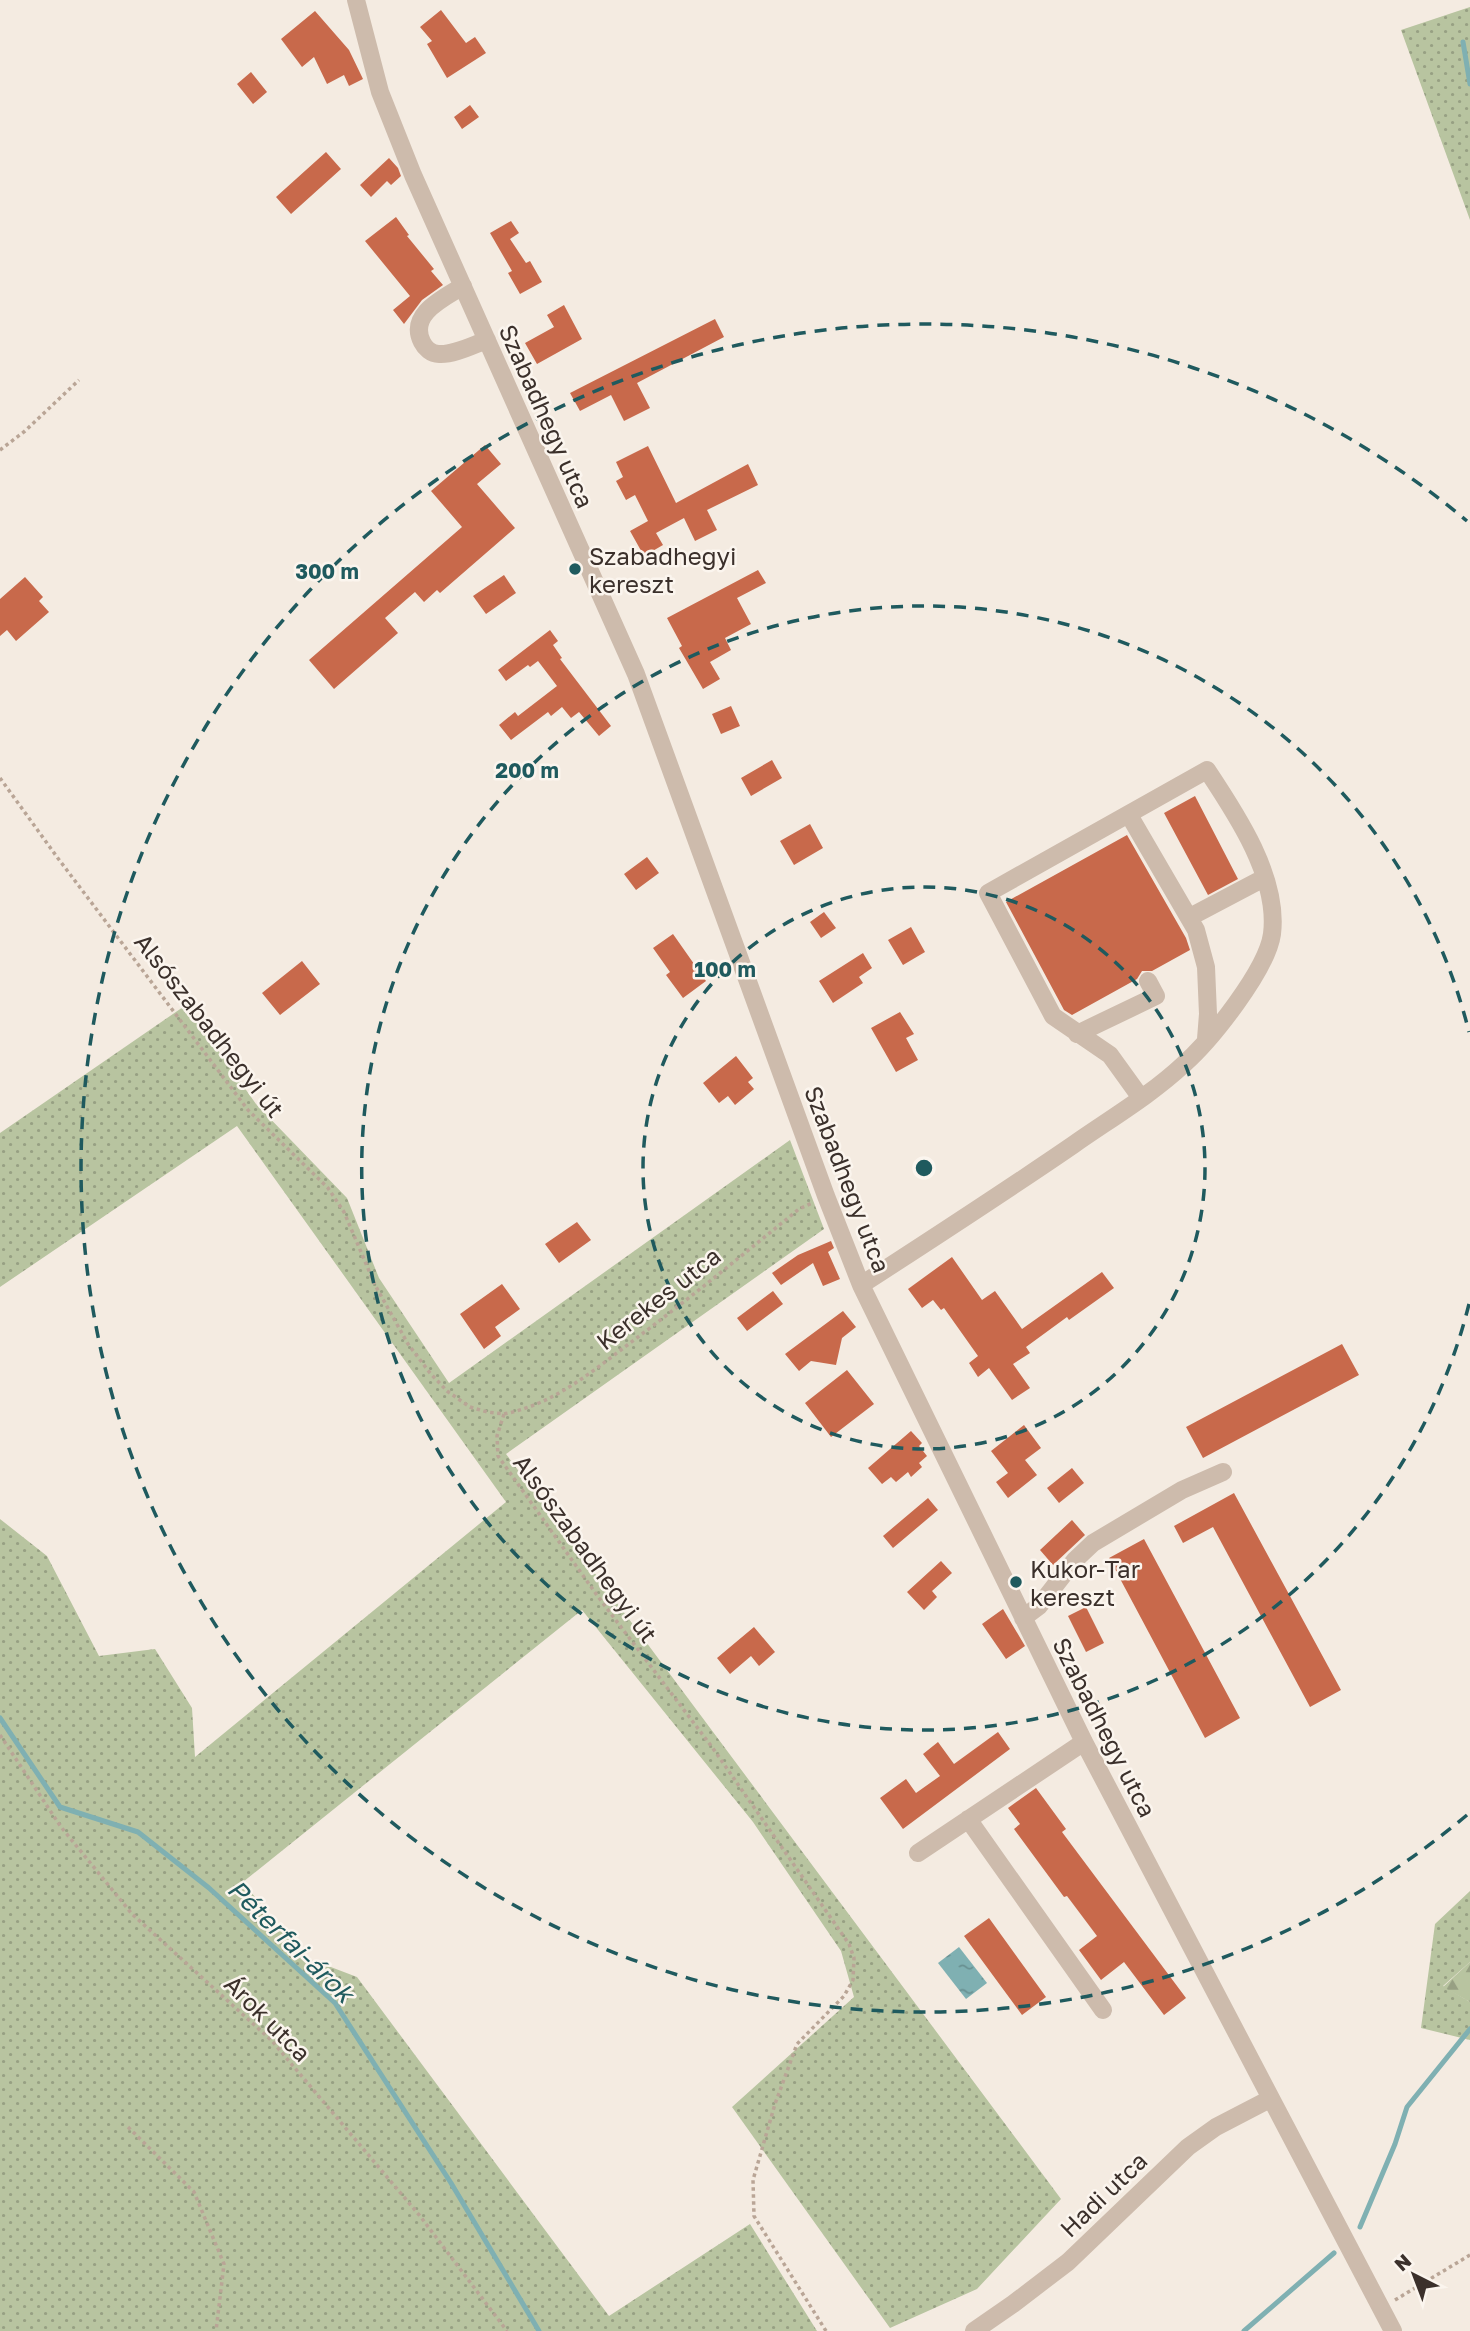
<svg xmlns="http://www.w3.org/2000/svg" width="1470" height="2331" font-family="'Golos Text',sans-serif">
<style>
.green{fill:url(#green-dots)}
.forest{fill:url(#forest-firs)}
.water{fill:url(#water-ripples)}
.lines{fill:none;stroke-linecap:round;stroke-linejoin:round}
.stream{stroke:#7fb0b2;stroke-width:5}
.building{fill:#c8694b}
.path{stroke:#b9a596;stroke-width:3.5;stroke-dasharray:3.5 3.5;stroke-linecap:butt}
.minor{stroke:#cdbbac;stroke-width:18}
.ring{fill:none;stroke:#1f5a5e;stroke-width:3.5;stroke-dasharray:12 9}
.poi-dot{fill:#1f5a5e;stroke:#fbf5ee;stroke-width:2.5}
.labels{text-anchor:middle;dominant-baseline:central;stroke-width:5;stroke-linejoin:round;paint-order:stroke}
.street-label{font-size:24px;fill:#3b302b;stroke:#fbf5ee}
.poi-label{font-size:24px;fill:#3b302b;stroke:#fbf5ee;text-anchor:start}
.water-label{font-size:26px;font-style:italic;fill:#1f5a5e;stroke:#fbf5ee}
.centre{fill:#1f5a5e;stroke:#fbf5ee;stroke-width:3.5}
.ring-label{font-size:21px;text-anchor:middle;font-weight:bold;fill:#1f5a5e;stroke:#fbf5ee;stroke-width:5;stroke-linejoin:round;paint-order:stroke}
</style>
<defs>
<pattern id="green-dots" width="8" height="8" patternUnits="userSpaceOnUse" patternTransform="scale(1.75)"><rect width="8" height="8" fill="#b8c4a0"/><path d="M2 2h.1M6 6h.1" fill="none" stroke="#97a083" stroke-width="1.8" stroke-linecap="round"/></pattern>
<pattern id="forest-firs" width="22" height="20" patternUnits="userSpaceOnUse" patternTransform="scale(1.75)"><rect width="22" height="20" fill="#b8c4a0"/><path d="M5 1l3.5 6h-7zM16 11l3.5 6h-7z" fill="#97a083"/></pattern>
<pattern id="water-ripples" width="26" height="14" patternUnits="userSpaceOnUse" patternTransform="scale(1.75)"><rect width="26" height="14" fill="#7fb0b2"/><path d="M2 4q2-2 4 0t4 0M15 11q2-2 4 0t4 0" fill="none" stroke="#699091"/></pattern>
</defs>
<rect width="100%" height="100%" fill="#f4ebe1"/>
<path class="green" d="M1470,7V220L1401,30Z
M186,1005L256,1104L347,1198L379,1278L449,1383L790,1140L824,1229L506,1454L1061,2199L977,2289L890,2328L732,2107L854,1997L841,1951L753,1822L582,1610L243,1882L302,1956L357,1977L609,2316L750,2224L817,2331H0V1519L47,1556L99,1656L155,1649L192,1708L195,1757L506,1502L237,1126L0,1287V1133Z
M1470,1891V1962L1443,1986L1470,2002V2040L1421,2028L1435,1924Z"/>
<path class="forest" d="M1470,1962V2002L1443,1987Z"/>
<path class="water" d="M959,1947L987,1983L966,1999L938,1963Z"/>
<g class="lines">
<path class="stream" d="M1463,42L1470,84
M0,1718L60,1807L138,1832L209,1888L335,2003L451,2183L539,2331
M1360,2227L1395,2144L1407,2107L1470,2029
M1244,2331L1334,2253"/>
</g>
<path class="building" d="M441,10L466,43L475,37L486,53L447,78L427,44L432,41L420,27Z
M315,11L349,50L363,79L349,86L344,75L327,84L314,57L302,67L281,39Z
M251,72L267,92L253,104L237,84Z
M470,105L479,117L462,129L454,117Z
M326,152L341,169L291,214L276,197Z
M389,158L398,168L401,176L391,185L387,181L371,197L360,185Z
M396,217L409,235L407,236L434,269L431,271L443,285L422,300L404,324L393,310L410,296L365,241Z
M511,221L519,233L510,239L526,263L530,261L542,282L520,294L508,273L512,271L490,233Z
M564,305L582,339L537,364L525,343L554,327L547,315Z
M715,319L724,337L637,383L650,408L624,421L611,395L580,411L570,393Z
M485,445L501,464L477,484L515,528L440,593L437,590L424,602L415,592L385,618L398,633L334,689L309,660L462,527L431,491Z
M648,446L676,503L748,464L758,485L707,510L717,530L695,541L684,518L656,533L663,545L644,556L630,531L648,521L635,495L626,500L616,481L623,477L616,462Z
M758,570L766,583L737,598L751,624L725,638L731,650L710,662L720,679L703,689L679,648L682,646L667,618Z
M504,575L516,593L486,614L473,596Z
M25,577L43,597L39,601L49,612L16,641L7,630L0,636V599Z
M550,630L558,641L553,645L562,658L560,659L611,726L599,736L579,712L571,718L562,707L551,716L548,712L511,740L499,725L515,712L518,716L557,686L538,661L530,667L528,665L506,681L498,670Z
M731,706L740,726L721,734L712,714Z
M772,760L782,778L751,796L741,778Z
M1195,796L1238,879L1208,895L1164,813Z
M810,824L823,848L794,865L780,841Z
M1127,835L1186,938L1190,950L1152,971H1142L1137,979L1072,1015L1064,1010L1006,902Z
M647,857L659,873L636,890L624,874Z
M824,912L836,928L821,938L810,922Z
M911,927L925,952L903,965L888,940Z
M673,934L706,981L683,998L666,975L670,972L653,948Z
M863,953L872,968L859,977L863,983L833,1003L819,981Z
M302,961L320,984L280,1015L262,993Z
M900,1012L914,1034L906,1038L918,1060L896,1072L871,1028Z
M736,1056L753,1078L748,1082L754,1089L735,1105L728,1096L719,1103L703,1083Z
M577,1222L591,1240L559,1263L545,1244Z
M831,1241L834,1248L828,1252L840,1279L823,1286L813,1263L781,1285L772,1273L798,1255Z
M952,1257L982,1300L995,1291L1022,1329L1102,1272L1114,1288L1069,1320L1067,1317L1026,1347L1030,1353L1013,1364L1030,1388L1012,1400L989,1368L978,1377L969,1363L978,1356L944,1308L941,1310L933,1300L922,1308L908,1289Z
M502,1284L520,1309L495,1327L501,1336L484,1349L460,1314Z
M773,1291L783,1304L747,1331L737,1318Z
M843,1311L856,1327L842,1338L836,1365L811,1361L799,1371L785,1354Z
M1342,1344L1359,1375L1203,1458L1186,1427Z
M847,1370L874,1404L831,1437L805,1403Z
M1024,1425L1041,1448L1025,1460L1037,1475L1008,1498L996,1482L1008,1473L991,1451Z
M911,1431L922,1443L919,1446L927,1456L919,1463L922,1467L911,1477L908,1472L896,1482L891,1477L882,1484L868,1468Z
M1072,1468L1084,1483L1059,1503L1047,1488Z
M1234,1493L1341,1690L1310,1707L1213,1527L1183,1543L1174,1526Z
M928,1498L938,1510L893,1548L883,1536Z
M1072,1520L1085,1535L1053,1565L1040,1550Z
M1144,1539L1240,1718L1205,1738L1109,1558Z
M941,1561L952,1573L932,1591L937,1597L924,1610L907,1592Z
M1086,1607L1104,1643L1086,1652L1068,1616Z
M1003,1609L1025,1646L1006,1659L982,1624Z
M754,1627L775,1652L759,1666L751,1656L730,1674L717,1658Z
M998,1732L1010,1749L903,1829L880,1798L906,1779L916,1793L940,1776L923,1754L938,1742L954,1764Z
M1036,1788L1066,1829L1062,1832L1186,1998L1164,2015L1124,1962L1101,1980L1079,1950L1097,1936L1067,1896L1064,1897L1014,1829L1020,1824L1008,1808Z
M989,1918L1046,1997L1022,2015L964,1936Z"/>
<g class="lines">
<path class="path" d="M0,450L25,431L79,380
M0,778L57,857L248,1110L328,1188L344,1212L375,1285L408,1344L430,1373L447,1391L470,1407L487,1412L504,1414L497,1436L498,1456L599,1598L712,1747L849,1944L854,1958L853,1980L844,1996L797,2044L775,2104L753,2180L754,2216L826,2331
M504,1414C555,1404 594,1370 634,1340C690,1298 745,1253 799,1209L812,1203
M0,1735L61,1827L132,1914L272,2041L420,2216L507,2331
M128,2127L194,2192L224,2264L216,2331
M1395,2300L1470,2255"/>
<path class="minor" d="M356,0L380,92L413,175L636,674L826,1196L861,1285L1084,1742L1393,2331
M463,286C444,298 408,314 422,342C425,348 431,354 439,354C454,355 473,345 487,340
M1129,815L1196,930L1206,967L1208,1014L1206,1039
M1190,917L1264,878
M1077,1034L1156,996L1148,981
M861,1285C932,1239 1003,1193 1073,1145C1110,1119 1151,1095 1184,1064C1211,1040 1267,970 1272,934C1279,878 1237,815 1207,770L988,893L1053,1016L1110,1055L1141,1098
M1023,1618L1039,1606L1075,1560L1093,1543L1182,1490L1223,1472
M968,1819L1103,2010
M918,1853L1084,1742
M974,2331L1013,2304L1068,2262L1188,2147L1216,2127L1270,2099"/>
</g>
<g class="ring">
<circle cx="924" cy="1168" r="281"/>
<path d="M1469 1304A562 562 0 1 1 1469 1032"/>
<path d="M1467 1815A844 844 0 1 1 1467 521"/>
</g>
<g class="poi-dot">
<circle cx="575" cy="569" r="7"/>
<circle cx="1016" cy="1582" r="7"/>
</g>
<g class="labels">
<g class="street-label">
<text transform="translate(547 416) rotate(66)">Szabadhegy utca</text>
<text transform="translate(210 1025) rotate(52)">Alsószabadhegyi út</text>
<text transform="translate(848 1179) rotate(69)">Szabadhegy utca</text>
<text transform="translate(658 1298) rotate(-38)">Kerekes utca</text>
<text transform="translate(586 1548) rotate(54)">Alsószabadhegyi út</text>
<text transform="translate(1105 1727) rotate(63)">Szabadhegy utca</text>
<text transform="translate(268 2018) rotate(45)">Árok utca</text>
<text transform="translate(1103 2194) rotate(-44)">Hadi utca</text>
</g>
<g class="poi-label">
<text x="589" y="555">Szabadhegyi<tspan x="589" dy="28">kereszt</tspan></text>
<text x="1030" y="1568">Kukor-Tar<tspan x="1030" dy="28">kereszt</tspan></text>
</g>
<g class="water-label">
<text transform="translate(291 1941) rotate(44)">Péterfai-árok</text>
</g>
</g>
<circle cx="924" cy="1168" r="10" class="centre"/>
<g class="ring-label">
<text x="327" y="579">300 m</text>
<text x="527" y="778">200 m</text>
<text x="725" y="977">100 m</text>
</g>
<g transform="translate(1414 2275) rotate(318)" stroke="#fbf5ee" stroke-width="5" paint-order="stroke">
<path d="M0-5L12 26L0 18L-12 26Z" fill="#3b302b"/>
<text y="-10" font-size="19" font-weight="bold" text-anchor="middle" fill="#3b302b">N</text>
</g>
</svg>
